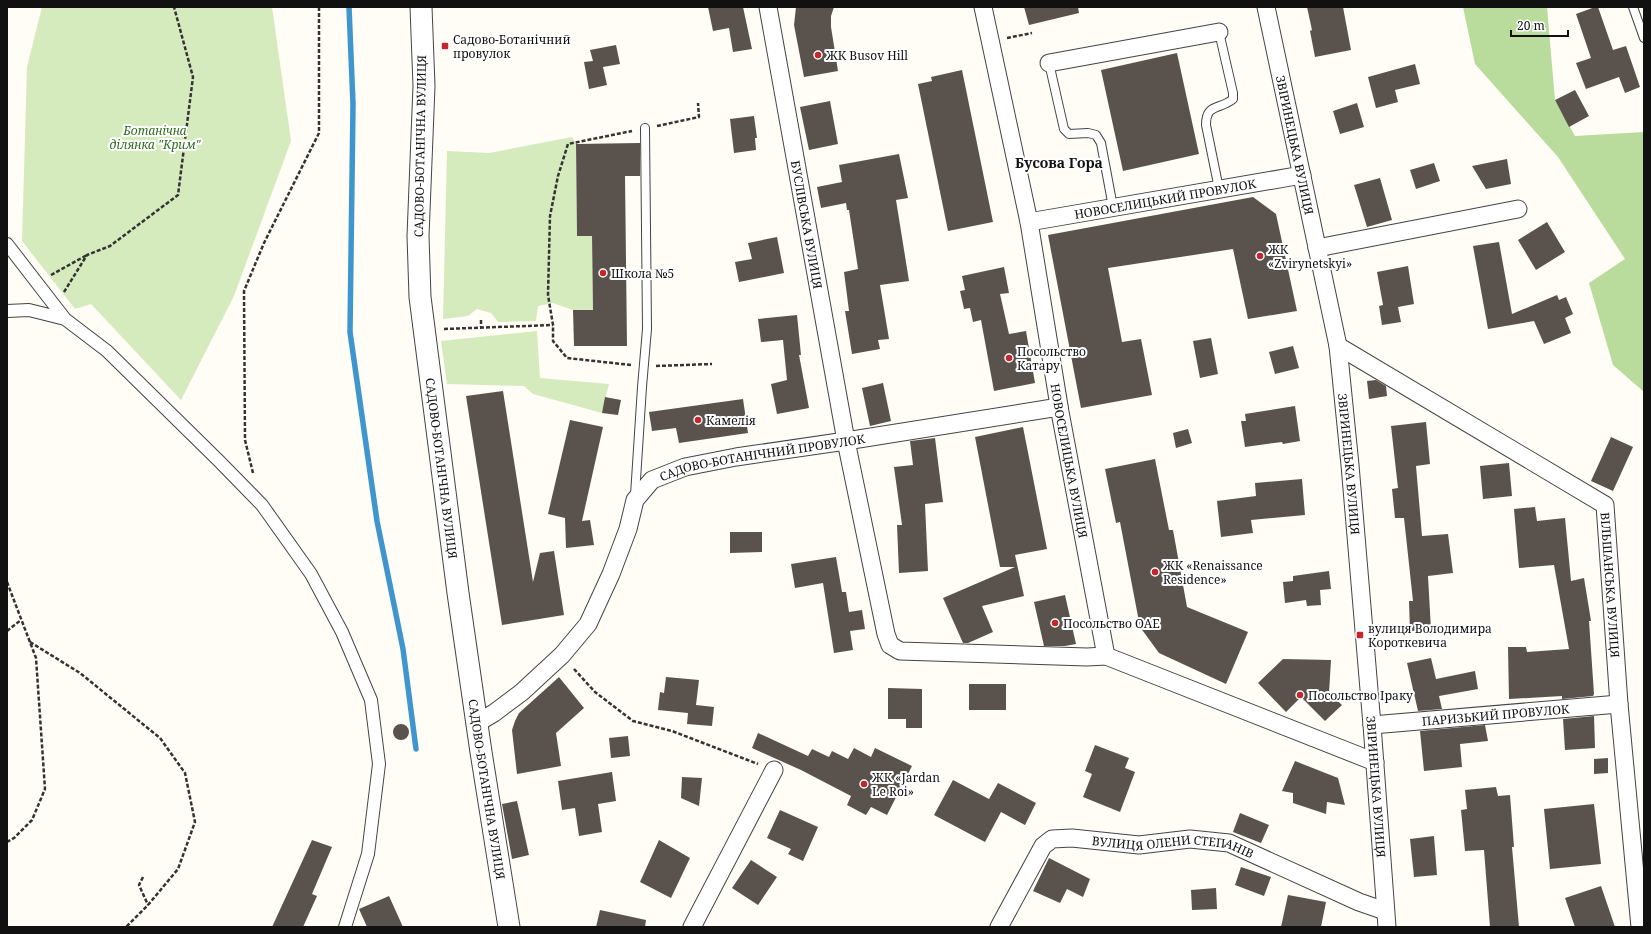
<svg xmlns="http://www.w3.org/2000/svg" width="1651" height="934" font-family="'Noto Serif',serif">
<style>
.green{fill:#d5ebbd}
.forest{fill:#b9dc9c}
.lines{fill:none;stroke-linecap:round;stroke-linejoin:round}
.stream{stroke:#3f96cf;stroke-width:5.5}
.building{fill:#5a524d}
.service-casing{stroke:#444;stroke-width:10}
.pedestrian-casing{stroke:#444;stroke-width:14}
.minor-casing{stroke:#444;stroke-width:19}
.tertiary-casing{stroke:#444;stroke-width:23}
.path{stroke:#333;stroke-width:2.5;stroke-dasharray:4 2;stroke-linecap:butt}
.service{stroke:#fff;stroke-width:8}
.pedestrian{stroke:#fff;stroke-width:12}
.minor{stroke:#fff;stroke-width:17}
.tertiary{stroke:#fff;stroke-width:21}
.poi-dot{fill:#c4262e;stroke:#fff;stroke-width:1.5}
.labels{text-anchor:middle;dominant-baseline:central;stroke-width:4;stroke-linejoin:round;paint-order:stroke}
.poi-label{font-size:12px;fill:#111;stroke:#fff;text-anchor:start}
.park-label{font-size:12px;font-style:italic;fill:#2f6b1f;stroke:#fff}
.street-label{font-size:12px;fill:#111;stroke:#fff}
.quarter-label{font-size:14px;font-weight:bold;fill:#111;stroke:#fff}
</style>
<rect width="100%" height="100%" fill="#fffdf5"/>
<path class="green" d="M42,7H272L291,141L234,296L181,400L91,304L75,309L22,241L27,67Z
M572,137L576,144L577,236H592L593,310H573L553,303L538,306L536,321L498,322L491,313L477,309L468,316L443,319L447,151L489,153Z
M537,331L540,378L609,384L602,413L533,394L524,386L447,384L441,341Z"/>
<path class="forest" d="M1463,7H1547L1555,100L1575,136L1644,132V392L1613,365L1589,283L1625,259L1558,157L1475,64Z"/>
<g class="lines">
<path class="stream" d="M349,7L353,104L350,332L377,521L403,649L416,749"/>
</g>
<path class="building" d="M708,7H743L752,49L733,52L729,28L713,31Z
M796,7H834L831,16V27L838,71L804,77L794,25Z
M1024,7H1078L1079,13L1029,25Z
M1307,7H1343L1351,50L1315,57L1310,31L1312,30Z
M1595,7H1598L1613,50L1626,46L1640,87L1625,93L1619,77L1586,89L1576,63L1591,58L1576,14Z
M616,45L620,64L603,67L607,85L589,89L584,62L593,61L590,50Z
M1177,53L1199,154L1123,171L1101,70Z
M1415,64L1420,84L1395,90L1398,102L1376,108L1368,77Z
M962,70L993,222L948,231L918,84L932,81L931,77Z
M1575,90L1589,116L1569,127L1555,100Z
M830,101L838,144L809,150L800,107Z
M1357,103L1364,127L1340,134L1333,111Z
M754,116L757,138H755L756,150L734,153L730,119Z
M640,143V176H625L627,346H574L573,310H593L592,236H577L576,144Z
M899,154L908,198L896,200L909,281L880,285L889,339L878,340L880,349L852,354L845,311H849L844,272L858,269L849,210H847L846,203L821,208L817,187L842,182L839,165Z
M1507,159L1511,184L1486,189L1472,166Z
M1434,163L1440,181L1416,189L1410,170Z
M1380,178L1392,220L1367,227L1354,185Z
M1253,197L1276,214L1297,311L1248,319L1233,249L1108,268L1122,342L1141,339L1152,395L1081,408L1048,235Z
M1547,222L1565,252L1536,270L1518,240Z
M777,237L784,273L739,282L735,262L752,259L748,243Z
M1499,242L1512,314L1557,295L1559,300L1566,297L1573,314L1565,318L1571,333L1544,344L1534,321L1488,329L1473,246Z
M1408,266L1414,304L1398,307L1401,322L1382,325L1379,306L1383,305L1377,272Z
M1004,267L1009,293L1000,294L1009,334L1026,331L1035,383L994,391L981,320L973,322L970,308L964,309L960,291L965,290L962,276Z
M797,315L801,355H799L809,408L777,414L771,384L787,380L783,340L761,342L758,319Z
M1211,338L1218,374L1200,378L1193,341Z
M1293,346L1299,368L1275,374L1269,352Z
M1376,380L1386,386L1387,396L1369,399L1367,381Z
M883,383L891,421L870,426L862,388Z
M503,391L533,582L540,553L554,551L564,615L502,625L466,396Z
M605,397L621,400L618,415L602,413Z
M743,399L748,433L679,443L676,428L652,431L649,412Z
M1295,406L1300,441L1283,444L1282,442L1245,447L1241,421H1246L1245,414Z
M570,420L603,427L582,521L590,520L594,545L566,548L565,518L548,514Z
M1426,422L1430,464L1416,466L1422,536L1448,534L1453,573L1428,576L1431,630L1410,631L1409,601H1413L1404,518H1395L1392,489L1398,488L1391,426Z
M1023,427L1047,549L1015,555L1024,596L982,606L993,632L968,643H963L943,598L1015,567H1000L975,437Z
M1188,429L1192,443L1176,448L1173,433Z
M1611,437L1633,447L1613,491L1591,481Z
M935,438L943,502L925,504L928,571L899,573L897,525H902L894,467L913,465L910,441Z
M1155,459L1169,530H1173L1187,607L1248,632L1226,684L1159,653L1140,627L1120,522L1116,523L1105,469Z
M1509,463L1512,496L1483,499L1480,466Z
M1302,479L1305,515L1251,520L1253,533L1221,537L1217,501L1256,496L1255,483Z
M1535,507L1537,521L1565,518L1571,581L1584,578L1591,621H1589L1594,694L1593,696L1562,699V696L1509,699L1508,647H1526L1527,652L1569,649L1554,565L1519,568L1514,509Z
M730,532H762V552L730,553Z
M836,557L842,592H846L849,612L862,610L865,629L850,631L853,650L834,653L823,583L795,588L791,564Z
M1329,571L1331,589L1320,590L1321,605L1307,606L1306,600L1285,603L1283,582L1293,581V576Z
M1065,595L1076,644L1065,646H1044L1034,602Z
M1431,658L1436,679L1475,671L1478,689L1439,696L1442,709L1418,711L1407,663Z
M1283,659L1331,660L1329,693L1342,705L1325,721L1301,697L1286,712L1258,683Z
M559,677L584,708L556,733L561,766L517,774L512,730L515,721L519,713Z
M666,677L699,680L696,705L714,707L712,726L687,724L688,713L658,710L660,692L664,693Z
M969,684H1006V710H969Z
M888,688L922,689V728H906V719H888Z
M1594,716L1595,748L1565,750L1563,719Z
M393 732a8 8 0 1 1 16 0a8 8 0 1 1-16 0Z
M1485,725L1488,741L1460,744L1462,767L1424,771L1420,731Z
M758,733L808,756L812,749L829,757L832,751L848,759L854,748L871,757L875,748L912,766L887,815L871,807L866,815L847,805L851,796L801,770L752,748Z
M628,736L630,756L611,758L609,738Z
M1095,745L1129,758L1125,768L1135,772L1120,812L1083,797L1092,774L1085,771Z
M1608,758V773L1594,774V759Z
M1295,761L1338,778L1345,805L1327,802L1326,814L1293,803V793L1282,791Z
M612,772L616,801L598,804L602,832L579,836L575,808L562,810L558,781Z
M682,777L702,778L699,806L681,798Z
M953,780L989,799L998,783L1036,803L1025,825L1001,812L985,842L934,815Z
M1496,787L1498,796L1510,795L1514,847H1512L1519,927H1490L1484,850L1465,851L1461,810L1467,809L1465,790Z
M517,801L529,855L512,859L502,804Z
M1594,804L1601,864L1550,869L1544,809Z
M780,810L818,827L803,861L788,854L791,849L767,838Z
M1240,813L1269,825L1261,843L1233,832Z
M1434,836L1437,875L1414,877L1410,839Z
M312,840L332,847L312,894L317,896L303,927H272Z
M659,840L690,858L671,898L640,882Z
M1049,858L1090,879L1083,897L1067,889L1060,903L1033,891Z
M751,860L777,877L758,905L732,888Z
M1241,867L1271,877L1264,896L1235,885Z
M1601,886L1615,927H1575L1565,898Z
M1216,888L1217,909L1192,910L1191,890Z
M1288,895L1326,902L1321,927H1281Z
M389,896L403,927H367L359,909Z
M600,910L646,920L645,927H596Z"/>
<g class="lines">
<defs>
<path id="service" d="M1633,7L1644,38
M1219,32L1233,93V99C1220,110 1206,103 1206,125L1219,189
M1049,63L1064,129L1069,134L1088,133L1096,135L1101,143L1113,207
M635,495L642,387L647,329L645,128"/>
<path id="pedestrian" d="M7,244L65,319L107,351L219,461L262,505L311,574L342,632L371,700L379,764L368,854L345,927
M7,311L29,310L65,319"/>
<g id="minor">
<path id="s1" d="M768,7L846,441L886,634L890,645L900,651L1087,657L1106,656L1375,762"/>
<path id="s2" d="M983,7L1029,222L1060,412L1106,656"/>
<path id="s3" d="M1266,7L1338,346L1350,465L1372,725L1387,927"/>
<path d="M1049,63L1219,32"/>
<path id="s4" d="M1029,222L1302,175"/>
<path d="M1317,248L1518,209"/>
<path id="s5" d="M1338,346L1605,505L1619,704L1640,927"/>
<path id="s6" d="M477,723L494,713L522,692L562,655L588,624L611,574L628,529L635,500L652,480L685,467L736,457L846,441L1059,407"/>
<path id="s7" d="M1372,725L1619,704"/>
<path d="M692,927L774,770"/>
<path id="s8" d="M999,927L1043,846L1052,839L1072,838L1139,845L1190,839L1229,843L1359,902L1385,911"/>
</g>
<g id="tertiary">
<path id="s9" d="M421,7L424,86L418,236L420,297L458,593L481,752L509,927"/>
</g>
</defs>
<use href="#service" class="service-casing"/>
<use href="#pedestrian" class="pedestrian-casing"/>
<use href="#minor" class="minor-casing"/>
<use href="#tertiary" class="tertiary-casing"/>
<path class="path" d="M1007,38L1032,33
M657,126L699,117L698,103
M51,275L87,255
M64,292L87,255L110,246L178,195L193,77L174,7
M481,320V327
M444,329L553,325
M631,365L567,358L553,341V325L548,295L550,216L558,176L568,144L632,131
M656,366L712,364
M253,473L245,440L244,291L264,243L319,133V7
M7,582L36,658L45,789L32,820L14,838L7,842
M7,631L21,620
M30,642L80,673L160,738L185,773L195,822L178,869L148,905L126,927
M574,669L595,692L633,721L672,731L758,764
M143,877L139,885L148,905"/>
<use href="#service" class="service"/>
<use href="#pedestrian" class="pedestrian"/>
<use href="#minor" class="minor"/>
<use href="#tertiary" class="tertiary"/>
</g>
<g class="poi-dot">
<rect x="441" y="42" width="8" height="8" rx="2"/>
<circle cx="818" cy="55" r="4"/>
<circle cx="1260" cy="256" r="4"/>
<circle cx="603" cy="273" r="4"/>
<circle cx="1009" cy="358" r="4"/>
<circle cx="698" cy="420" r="4"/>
<circle cx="1155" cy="572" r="4"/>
<circle cx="1055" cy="623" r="4"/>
<rect x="1356" y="631" width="8" height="8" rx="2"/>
<circle cx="1300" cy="695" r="4"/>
<circle cx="864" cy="784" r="4"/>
</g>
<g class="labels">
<g class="poi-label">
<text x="453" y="39">Садово-Ботанічний<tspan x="453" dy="14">провулок</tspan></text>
<text x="826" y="55">ЖК Busov Hill</text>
<text x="1268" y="249">ЖК<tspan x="1268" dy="14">«Zvirynetskyi»</tspan></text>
<text x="611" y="273">Школа №5</text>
<text x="1017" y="351">Посольство<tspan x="1017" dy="14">Катару</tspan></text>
<text x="706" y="420">Камелія</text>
<text x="1163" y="565">ЖК «Renaissance<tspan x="1163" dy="14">Residence»</tspan></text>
<text x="1063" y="623">Посольство ОАЕ</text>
<text x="1368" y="628">вулиця Володимира<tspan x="1368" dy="14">Короткевича</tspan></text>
<text x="1308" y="695">Посольство Іраку</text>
<text x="872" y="777">ЖК «Jardan<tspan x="872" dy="14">Le Roi»</tspan></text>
</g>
<g class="park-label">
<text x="155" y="130">Ботанічна<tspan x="155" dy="14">ділянка "Крим"</tspan></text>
</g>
<g class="street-label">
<text stroke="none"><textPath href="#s3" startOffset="141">ЗВІРИНЕЦЬКА ВУЛИЦЯ</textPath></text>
<text transform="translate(420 146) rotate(-89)">САДОВО-БОТАНІЧНА ВУЛИЦЯ</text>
<text stroke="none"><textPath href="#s4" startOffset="138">НОВОСЕЛИЦЬКИЙ ПРОВУЛОК</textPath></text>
<text stroke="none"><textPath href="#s1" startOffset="221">БУСЛІВСЬКА ВУЛИЦЯ</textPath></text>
<text stroke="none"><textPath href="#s6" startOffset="422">САДОВО-БОТАНІЧНИЙ ПРОВУЛОК</textPath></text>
<text stroke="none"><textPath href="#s2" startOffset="462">НОВОСЕЛИЦЬКА ВУЛИЦЯ</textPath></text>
<text stroke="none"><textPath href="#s3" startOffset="465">ЗВІРИНЕЦЬКА ВУЛИЦЯ</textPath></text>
<text stroke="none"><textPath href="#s9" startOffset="463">САДОВО-БОТАНІЧНА ВУЛИЦЯ</textPath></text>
<text stroke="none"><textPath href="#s5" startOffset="391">ВІЛЬШАНСЬКА ВУЛИЦЯ</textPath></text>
<text stroke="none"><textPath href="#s7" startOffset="124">ПАРИЗЬКИЙ ПРОВУЛОК</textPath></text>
<text stroke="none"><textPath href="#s3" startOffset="789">ЗВІРИНЕЦЬКА ВУЛИЦЯ</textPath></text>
<text stroke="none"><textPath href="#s9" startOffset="787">САДОВО-БОТАНІЧНА ВУЛИЦЯ</textPath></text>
<text stroke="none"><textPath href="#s8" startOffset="226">ВУЛИЦЯ ОЛЕНИ СТЕПАНІВ</textPath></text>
</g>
<g class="quarter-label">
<text x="1059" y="162">Бусова Гора</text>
</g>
</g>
<rect width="1651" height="934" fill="none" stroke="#111111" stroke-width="16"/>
<path d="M1511 30v6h57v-6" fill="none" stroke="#111111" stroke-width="2"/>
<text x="1517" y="30" font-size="12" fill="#111111" stroke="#ffffff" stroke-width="3" paint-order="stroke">20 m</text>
</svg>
